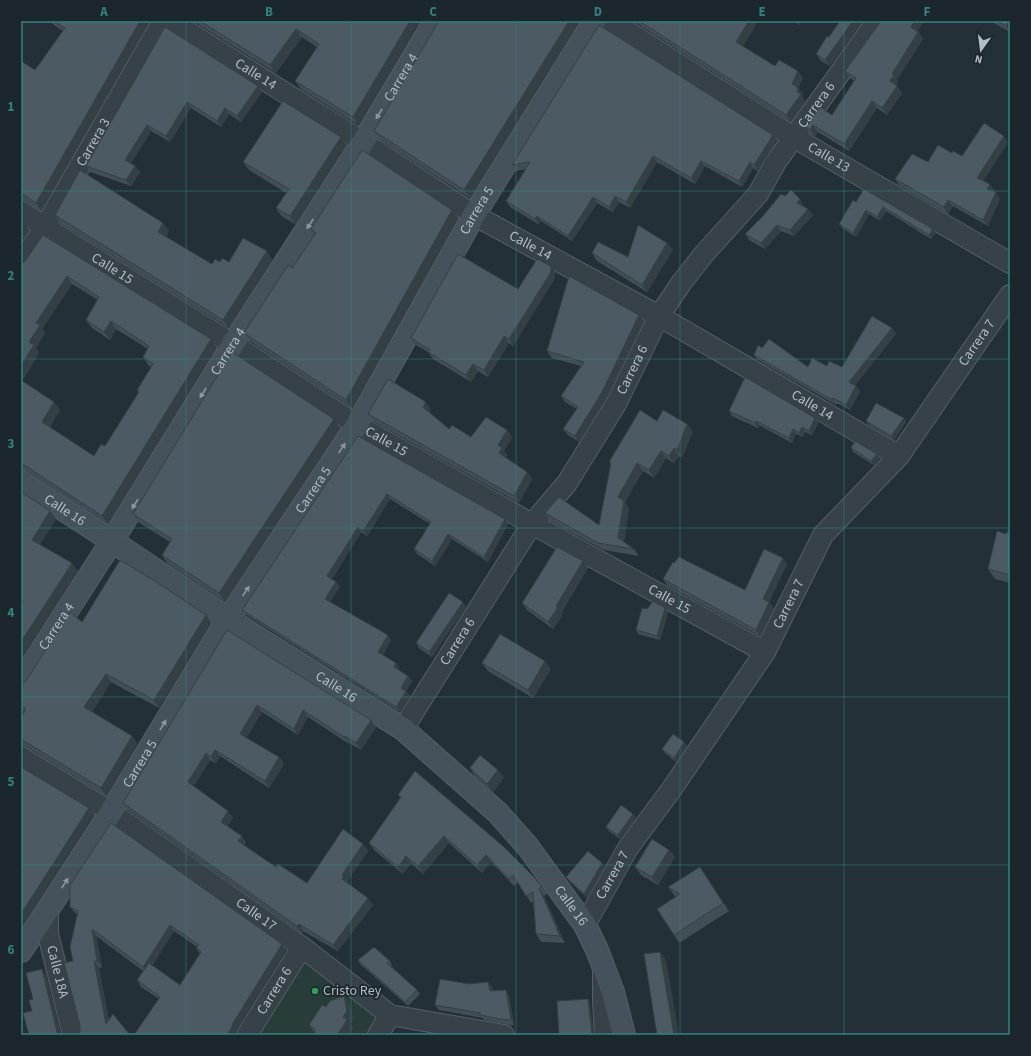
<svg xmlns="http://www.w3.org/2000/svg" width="1031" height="1056" font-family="'Source Sans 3',sans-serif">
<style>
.green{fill:#283d39}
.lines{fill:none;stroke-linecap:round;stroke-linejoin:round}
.street-casing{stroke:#555f66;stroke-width:22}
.secondary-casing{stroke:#555f66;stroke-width:24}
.street{stroke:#374248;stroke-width:20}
.secondary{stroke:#45525b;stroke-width:22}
.wall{fill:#414e55;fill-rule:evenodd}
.shaded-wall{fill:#354045}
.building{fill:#4c5b63;stroke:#354045}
.oneway{fill:#8c989f}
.grid{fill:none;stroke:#30847f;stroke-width:1;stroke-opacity:0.55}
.leisure-dot{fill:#2e9e5b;stroke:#1c262d;stroke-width:1.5}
.labels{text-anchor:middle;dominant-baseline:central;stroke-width:3.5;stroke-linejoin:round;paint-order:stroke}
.street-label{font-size:14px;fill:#b2bdc4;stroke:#1c262d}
.poi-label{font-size:14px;fill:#b2bdc4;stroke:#1c262d;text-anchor:start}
.neatline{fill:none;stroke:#30847f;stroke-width:1.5}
.grid-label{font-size:13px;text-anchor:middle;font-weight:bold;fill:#30847f}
</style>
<rect width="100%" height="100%" fill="#233038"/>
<path class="green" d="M305,963L381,1019L372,1035H260Z"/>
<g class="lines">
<defs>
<g id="street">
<path id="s1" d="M171,21L363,142L474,215L659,316L899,456"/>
<path id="s2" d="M611,21L795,138L1010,263"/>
<path id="s3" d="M21,211L45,227L233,344L357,425L532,524L765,652"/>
<path id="s4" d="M21,262L45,227L163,21"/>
<path id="s5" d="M403,729L532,524L567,483L616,404L659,316L682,282L704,254L758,194L776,162L877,21"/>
<path id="s6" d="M21,757L111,812L302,947L390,1015L504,1035"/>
<path id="s7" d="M48,908V934L73,1035"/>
<path id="s8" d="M585,925L628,848L671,790L765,652L823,535L899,456L1010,295"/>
<path d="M603,969V1000L605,1035"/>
<path id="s9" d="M247,1035L302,947"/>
<path d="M378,1035L390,1015"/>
</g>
<g id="secondary">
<path id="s10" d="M21,482L112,541L228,619L403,729L498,813L528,847L585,925L597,950L613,992L624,1035"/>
<path id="s11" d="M21,682L112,541L233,344L363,142L435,21"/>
<path id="s12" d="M21,951L111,812L228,619L357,425L474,215L594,21"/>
</g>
</defs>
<use href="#street" class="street-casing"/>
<use href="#secondary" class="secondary-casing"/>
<use href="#street" class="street"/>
<use href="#secondary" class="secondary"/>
</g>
<path class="wall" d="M48,21H150L41,211L27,201L21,200V61L35,70L63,31Z
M193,21H420L358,125L301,89L295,81L317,47L302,37L276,73Z
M439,21H579L470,198L379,139L374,131Z
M633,21H758L743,46L775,66L803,78L798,88L803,94L802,97L805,101L791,122Z
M793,21H801L799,25Z
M990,21H1010V32Z
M599,25L773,135L777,140L758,171L753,168L742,187L705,166L695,184L657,162L630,208L619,202L613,212L597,203L572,241L541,221L538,224L510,207L506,201L526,169L516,171L512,165Z
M165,27L262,92L241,122L229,114L221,127L191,108L170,142L151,131L131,163L135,166L140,172L131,186L90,172L86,166Z
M918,31L923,39L897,80L898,82L896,85L902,93L887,115L877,108L849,151L818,132L815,136L810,134L806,127L832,115L854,81L850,78L845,71Z
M829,37L830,66L821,61L816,54Z
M341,137L346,145L295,224L281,216L276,208L286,193L249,170L243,162Z
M1008,142L983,181L994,190V192H996L1000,199L988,226L953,206L948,214L899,185L895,179L928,162L952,153L962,156Z
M864,189L933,229L936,233L931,239L886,211L880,221L869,214L856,237L842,228L839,224L856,202Z
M804,206L813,215L794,236L781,231L765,249L749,240L745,234Z
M452,210L458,218L352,408L250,341L244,333L292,268L314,235L311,229Z
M55,215L163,223L169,231L166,237L212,264L220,262H229L267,251L272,260L229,328L60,223Z
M43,235L211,339L216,347L108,524L28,472L21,470V264L25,261ZM72,284L98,300L86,320L92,328L110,340L116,329L148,349L143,357L148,365L151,367L137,390L138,393L105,446L94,456L50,427L60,410L22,381L39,353L36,348L45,333L42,329Z
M667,243L673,250L647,292L597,261L592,253L628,257Z
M551,266L555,272V278L513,346L509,343L488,377L478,371L471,382L433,359L428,352L416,345L411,338L518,289Z
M644,321L606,398L579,442L568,435L563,429L577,409L565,402L561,396L581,366L552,358L547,351Z
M892,328L896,334L855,385L856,386L860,391L850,410L839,404H836V405L758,360L754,355L762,348L808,367L827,366L842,367Z
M431,409L429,412L449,429L471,437L507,430L512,437L504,451L507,455L505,457L527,472L532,479L519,503L373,421L368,414Z
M729,411L815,418L819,422L812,435L805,432L803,437L796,434L792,443L759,425L758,428L732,416Z
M904,418L906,422L894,440L869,425L866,421Z
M657,421L687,424L693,432L682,457L679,456L674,463L666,458L654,478L643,471L625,502L629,508L624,542L634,549L639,556L604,550L550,521L545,513L599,525L611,465L609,462Z
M340,428L225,602L167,563L162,555L170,542L138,522L133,514Z
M358,436L508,524L488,562L452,539L435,566L417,554L414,549L430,524L390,499L367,536L361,532L332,579L336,582L340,587L330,602L391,640L383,655L396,663L399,668V670L408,676L412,681L406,691L410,696L400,712L246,615L242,610Z
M851,448L880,458L874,465L853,452Z
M1010,528V583L995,579L988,569L1006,534Z
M674,563L745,590L787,564L769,602L774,609L760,636L667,585L663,579Z
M588,568L562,612L563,614L553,629L527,610L522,603Z
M466,607L432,657L419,648L416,643Z
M665,608L668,612L660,640L638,634L636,630Z
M206,615L211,623L159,708L111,682L92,712L132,736L137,744L106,796L27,747L21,746V717L24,712L21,709V685L26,681L82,622Z
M227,630L376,727L361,750L349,743V744L308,717L298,735L262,712L246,738L279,757L284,764L269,788L220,756L216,763L210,760L194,786L228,811L233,818L227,826L246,842L244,846L276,867L307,883L363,844L368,851L348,880L349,882L348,883L373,905L338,951L303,931L302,933L127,809L123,803Z
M482,663L551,669L533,698L488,671Z
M687,746L676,762L665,753L662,749Z
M470,768L504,778L493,792L475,776Z
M398,795L542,887L547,894L544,896L565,943L541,942L536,934L533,902L531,903L518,882L514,886L491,862L482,873L449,843L423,874L411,863L403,874L374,850L369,843L400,798Z
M636,818L620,839L609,831L606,827Z
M669,850L675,857L658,885L641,875L635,867Z
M602,863L604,867L587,898L569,881L566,877Z
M700,867L729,911L679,943L674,935L676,897L674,895L668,887Z
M70,885L286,950L237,1029L159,999L141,987L137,980L143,971L96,936L102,967L99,968L109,1021L130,1035L80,1026L73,961L78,915L75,913L70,907ZM174,931L197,947L196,948L200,954L180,985L152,966Z
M358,960L390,961L392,965L391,966L417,990L420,994L408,1006L360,964Z
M469,984L492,987L493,991L506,990L509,995L514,1025H510L484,1020L483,1018L439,1010L435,1005Z
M344,996L350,1004L353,1019L350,1024L353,1028L348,1035H316L309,1025L326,1007Z"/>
<path class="shaded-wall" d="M140,21H150L41,211L36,203Z
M410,21H420L358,125L353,117Z
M569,21H579L470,198L464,190Z
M749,21H758L741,49L736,42Z
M796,21H801L799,25Z
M853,21H863L830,66L825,60Z
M915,21H924L916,34L911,27Z
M1009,21H1010V32L1006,26Z
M296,29L302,37L276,73L270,65Z
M918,32L923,39L897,80L898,82L895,88L890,81L892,74Z
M798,71L803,78L798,88L803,94L802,97L805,101L791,122L786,115L792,84Z
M258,86L262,92L241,122L237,116Z
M897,86L902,93L887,115L882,108Z
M872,101L877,108L849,151L844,144Z
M187,102L191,108L170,142L166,136Z
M225,108L229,114L221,127L217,121Z
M147,125L151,131L129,166L125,160Z
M813,125L818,132L815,136L810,130Z
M773,135L777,140L758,171L754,165Z
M1004,136L1008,142L981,184L977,178Z
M341,137L346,145L295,224L290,216Z
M653,156L657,162L630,208L626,202Z
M701,161L705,166L695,184L691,178Z
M750,162L753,168L742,187L739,181Z
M135,166L140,172L131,186L126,180Z
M990,184L994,190L992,195L987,189Z
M996,192L1000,199L988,226L983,220Z
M615,196L619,202L613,212L609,207Z
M593,197L597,203L572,241L568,236Z
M800,199L804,206L801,209L797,203Z
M948,200L953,206L948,214L944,207Z
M883,207L886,211L880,221L877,217Z
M808,209L813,215L794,236L790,230Z
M452,210L458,218L352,408L346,400Z
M866,210L869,214L856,237L853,233Z
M537,216L541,221L538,224L535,219Z
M23,222L29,230L21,242V226Z
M163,223L169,231L163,240L158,232Z
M777,225L781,231L765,249L761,243Z
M933,229L936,233L931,239L929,235Z
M667,243L673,250L647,292L642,285Z
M267,251L272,260L229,328L223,320Z
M551,266L555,272V278L513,346L509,339Z
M67,276L72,284L42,329L45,333L36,348L39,353L21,381V365L36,323Z
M639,315L644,321L606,398L579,442L575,436Z
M111,321L116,329L110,340L104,332Z
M892,328L896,334L853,388L849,382Z
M504,336L509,343L488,377L484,370Z
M211,339L216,347L108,524L102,516Z
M473,364L478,371L471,382L466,375Z
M856,386L860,391L850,410L846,405Z
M832,398L836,404V405L832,400Z
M54,402L60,410L48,430L42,422Z
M426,402L431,409L428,414L423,407Z
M815,418L819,422L812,435L809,431Z
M904,418L906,422L894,440L891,436Z
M334,419L340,428L225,602L219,593Z
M756,421L759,425L758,428L755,423Z
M687,424L693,432L682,457L677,450Z
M802,427L805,432L803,437L799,433Z
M793,429L796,434L792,443L789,438Z
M507,430L512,437L504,451L507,455L504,460L499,453L498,445Z
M674,448L679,456L674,463L669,456Z
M661,451L666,458L654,478L649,470Z
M877,454L880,458L874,465L871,461Z
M637,463L643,471L625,502L629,508L623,545L618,538V497Z
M527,472L532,479L519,503L514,496Z
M387,494L390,499L367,536L363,531Z
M50,511L56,519L38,548L32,540Z
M505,519L508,524L488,562L484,557Z
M358,527L361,532L330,581L327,576Z
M448,534L452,539L435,566L432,561Z
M783,558L787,564L767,606L763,599Z
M583,561L588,568L562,612L563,614L553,629L548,622L556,606Z
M72,563L78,571L21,659V642Z
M336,582L340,587L329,604L325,599Z
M463,602L466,607L432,657L429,652Z
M769,602L774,609L760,636L756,630Z
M665,608L668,612L660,640L657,636Z
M206,615L211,623L159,708L154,700Z
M388,635L391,640L382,657L378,652Z
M545,661L551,669L533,698L528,690Z
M396,663L399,668L398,672L394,667Z
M106,674L111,682L90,715L84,707Z
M408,676L412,681L404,693L401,688Z
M406,691L410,696L400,712L396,707Z
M257,705L262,712L244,741L240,734Z
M303,710L308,717L298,735L294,729Z
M371,720L376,727L361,750L356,743Z
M132,736L137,744L106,796L101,788Z
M345,736L349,743V744L344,737Z
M684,742L687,746L676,762L674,758Z
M215,750L220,756L216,763L211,757Z
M206,753L210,760L192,789L188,782Z
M279,757L284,764L269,788L265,781Z
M498,770L504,778L493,792L487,784Z
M89,808L94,815L21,928V914Z
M228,811L233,818L226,829L221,822Z
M633,814L636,818L620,839L618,835Z
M242,836L246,842L243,848L238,841Z
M444,836L449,843L423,874L418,866Z
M363,844L368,851L348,880L349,882L347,885L342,879V875Z
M669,850L675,857L658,885L652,877Z
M486,855L491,862L482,873L477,865Z
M406,856L411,863L403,874L398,867Z
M602,863L604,867L587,898L584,894Z
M539,888L544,896L565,943L560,936Z
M368,898L373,905L338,951L333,945Z
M299,924L303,931L302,933L297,926Z
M170,925L174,931L147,974L143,967Z
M92,929L96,936L102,967L97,961Z
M282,944L286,950L237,1029L236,1035H227L233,1023Z
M660,952L666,960L679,1035H674Z
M94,961L99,968L111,1030L106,1024Z
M42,969L46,975L61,1035H59L57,1032Z
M488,982L492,987L494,996L490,991Z
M506,990L509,995L514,1025L511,1019Z
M344,996L350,1004L353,1019L350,1024L353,1028L348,1035H337L343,1017Z
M588,999L590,1003L594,1035H592Z"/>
<path class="building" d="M54,21H140L36,203L21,193V61L35,70L65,28Z
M200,21H410L353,117L295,81L319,44L296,29L270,65Z
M439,21H569L464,190L374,131Z
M639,21H749L736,42L775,66L779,60L798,71L792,84L798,88L797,92L801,94L786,115Z
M840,21H853L825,60L816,54L827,36L829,37Z
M881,21H915L911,27L918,32L892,74L894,75L890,81L897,86L882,108L872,101L844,144L813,125L810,130L806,127L820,107L832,115L856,78L845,71Z
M997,21H1009L1006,26Z
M599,25L773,135L754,165L750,162L739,181L701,161L691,178L653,156L626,202L615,196L609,207L593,197L568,236L537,216L535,219L506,201L530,162L512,165Z
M165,27L258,86L237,116L225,108L217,121L187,102L166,136L147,125L125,160L135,166L126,180L86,166Z
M283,101L341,137L290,216L276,208L289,189L243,162Z
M984,123L1004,136L977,178L990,184L987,189L996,192L983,220L948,200L944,207L895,179L912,154L928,162L938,145L952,153L953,151L962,156Z
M362,150L452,210L346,400L244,333L288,265L292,268L316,233L311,229Z
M80,170L163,223L158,232L212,264L215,259L220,262L222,258L229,262L243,238L267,251L223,320L55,215Z
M864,189L933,229L929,235L883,207L877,217L866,210L853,233L839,224L853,200L856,202Z
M791,190L800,199L797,203L808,209L790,230L777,225L761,243L745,234L763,216L781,194L785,196Z
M21,221L23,222L21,226Z
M638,225L667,243L642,285L592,253L598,242L628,257Z
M43,235L211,339L102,516L21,463V380L54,402L42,422L94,456L101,444L105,446L139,392L137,390L153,364L143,357L149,346L111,321L104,332L86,320L99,297L67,276L36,323L40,325L29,342L34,345L21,365V264L25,261Z
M458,254L518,289L537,259L551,266V272L509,339L504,336L484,370L473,364L466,375L428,352L430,350L411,338Z
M569,276L639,315L602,392L575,436L563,429L578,407L561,396L584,362L547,351Z
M872,316L892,328L849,382L856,386L846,405L835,399L832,398V400L754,355L758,345L762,348L769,339L808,367L812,358L827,366L829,361L842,367Z
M232,352L334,419L219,593L162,555L172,539L133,514Z
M745,377L815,418L809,431L802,427L799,433L793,429L789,438L756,421L755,423L729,411Z
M388,379L426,402L423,407L449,429L452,425L471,437L486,417L507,430L498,445L502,448L499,453L527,472L514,496L368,414Z
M876,403L904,418L891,436L866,421Z
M640,410L657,421L663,410L687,424L677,450L674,448L669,456L661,451L649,470L637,463L618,497L624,501L618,538L634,549L598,543L545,513L559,497L599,525L611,463L609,462Z
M358,436L505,519L484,557L448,534L432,561L414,549L431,522L387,494L363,531L358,527L327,576L336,582L325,599L388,635L378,652L396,663L394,667L408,676L401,688L406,691L396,707L242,610Z
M855,441L877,454L871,461L851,448Z
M21,492L50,511L32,540L72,563L21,642V606L23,602L21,600Z
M1010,528V575L988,569L997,531L1006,534Z
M557,547L583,561L556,606L558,607L548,622L522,603Z
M764,549L783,558L763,599L769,602L756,630L663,579L673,562L674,563L679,557L745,590Z
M120,560L150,578L206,615L154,700L106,674L84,707L132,736L101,788L21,739V717L26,709L21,705V685L26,681L70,612L82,622Z
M449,593L463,602L429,652L416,643Z
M653,601L665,608L657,636L636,630L642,608L647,609Z
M227,630L371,720L356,743L345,736L344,737L303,710L294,729L257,705L240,734L279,757L265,781L215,750L211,757L206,753L188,782L228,811L221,822L242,836L238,841L276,867L278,864L307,883L343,829L363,844L342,875L344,876L342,879L368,898L333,945L299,924L297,926L123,803Z
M500,634L545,661L528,690L482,663Z
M673,734L684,742L674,758L662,749Z
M480,755L498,770L487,784L470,768Z
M21,767L89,808L21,914Z
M415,771L504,847L534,877L542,887L539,888L560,936L536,934L533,892L526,896L513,875L509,879L486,855L477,865L444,836L418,866L406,856L398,867L369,843L401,797L398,795Z
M621,805L633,814L618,835L606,827Z
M111,823L282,944L233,1023L231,1029L227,1035H134L160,997L137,980L149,963L180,985L201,952L196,948L199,945L170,925L143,967L92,929L97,961H94L106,1024L113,1014L130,1035H78L80,1032V1026L64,963L73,961L70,947L78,911L70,907V885Z
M652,839L669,850L652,877L635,867Z
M588,851L602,863L584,894L566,877Z
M700,867L723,903L674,935L657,909L680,894L668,887Z
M374,947L390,961L387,963L417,990L405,1002L358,960Z
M660,952L674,1035H657L644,954Z
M42,969L57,1032L59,1035H29L23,1013L32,1011L29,1000L33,999L26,973Z
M440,979L469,984L488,982L490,991L506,990L511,1019L506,1020L480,1015V1013L435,1005Z
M344,996L347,1011L343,1017L347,1020L337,1035H316L314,1028L309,1025L322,1005L326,1007L330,1001Z
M588,999L592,1035H559L557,1001Z"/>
<defs><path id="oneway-solid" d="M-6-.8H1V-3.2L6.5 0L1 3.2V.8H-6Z"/></defs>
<g class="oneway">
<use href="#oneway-solid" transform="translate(379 114) rotate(121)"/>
<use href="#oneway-solid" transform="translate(310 224) rotate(123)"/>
<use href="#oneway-solid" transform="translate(203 393) rotate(122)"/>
<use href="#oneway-solid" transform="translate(342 448) rotate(-56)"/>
<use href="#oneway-solid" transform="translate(135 504) rotate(122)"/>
<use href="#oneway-solid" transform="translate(246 591) rotate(-56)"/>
<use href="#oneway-solid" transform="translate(163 725) rotate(-59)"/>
<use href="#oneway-solid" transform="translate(65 883) rotate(-57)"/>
</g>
<path class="grid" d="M186,21V1035M351,21V1035M516,21V1035M680,21V1035M844,21V1035M21,191H1010M21,359H1010M21,528H1010M21,697H1010M21,865H1010"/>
<circle class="leisure-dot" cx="315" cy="991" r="4"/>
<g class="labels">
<g class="street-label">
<text stroke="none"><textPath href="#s1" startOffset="100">Calle 14</textPath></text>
<text stroke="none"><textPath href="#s11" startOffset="714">Carrera 4</textPath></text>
<text stroke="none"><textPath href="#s5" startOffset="751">Carrera 6</textPath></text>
<text stroke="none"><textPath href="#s4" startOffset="140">Carrera 3</textPath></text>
<text stroke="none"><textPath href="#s2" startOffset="257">Calle 13</textPath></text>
<text stroke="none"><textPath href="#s12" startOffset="870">Carrera 5</textPath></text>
<text stroke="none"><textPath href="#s1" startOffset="424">Calle 14</textPath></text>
<text stroke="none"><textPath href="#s3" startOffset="108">Calle 15</textPath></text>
<text stroke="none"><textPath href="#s8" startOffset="705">Carrera 7</textPath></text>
<text stroke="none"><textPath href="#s11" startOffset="390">Carrera 4</textPath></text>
<text stroke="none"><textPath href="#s5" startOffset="427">Carrera 6</textPath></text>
<text stroke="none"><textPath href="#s1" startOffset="748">Calle 14</textPath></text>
<text stroke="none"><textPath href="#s3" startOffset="432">Calle 15</textPath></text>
<text stroke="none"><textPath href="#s12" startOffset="546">Carrera 5</textPath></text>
<text stroke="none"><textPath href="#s10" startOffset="52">Calle 16</textPath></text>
<text stroke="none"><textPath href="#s3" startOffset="756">Calle 15</textPath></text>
<text stroke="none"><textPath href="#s8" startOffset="381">Carrera 7</textPath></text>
<text stroke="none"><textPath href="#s11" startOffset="66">Carrera 4</textPath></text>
<text stroke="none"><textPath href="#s5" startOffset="103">Carrera 6</textPath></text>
<text stroke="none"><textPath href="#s10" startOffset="376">Calle 16</textPath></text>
<text stroke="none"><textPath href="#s12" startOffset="222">Carrera 5</textPath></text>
<text stroke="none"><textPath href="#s8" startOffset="57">Carrera 7</textPath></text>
<text stroke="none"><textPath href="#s10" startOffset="700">Calle 16</textPath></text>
<text stroke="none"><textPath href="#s6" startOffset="283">Calle 17</textPath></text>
<text stroke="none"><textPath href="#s7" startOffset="65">Calle 18A</textPath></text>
<text stroke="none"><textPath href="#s9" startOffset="52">Carrera 6</textPath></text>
</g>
<g class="poi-label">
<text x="323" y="991">Cristo Rey</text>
</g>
</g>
<rect width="1031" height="1056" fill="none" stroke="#1c262d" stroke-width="44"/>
<g transform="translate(981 50) rotate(194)" stroke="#1c262d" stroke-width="3" paint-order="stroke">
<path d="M0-3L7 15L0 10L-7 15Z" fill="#b2bdc4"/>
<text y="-6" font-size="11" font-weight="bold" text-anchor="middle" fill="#b2bdc4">N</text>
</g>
<rect x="22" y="22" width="987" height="1012" class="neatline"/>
<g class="grid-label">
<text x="104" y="16">A</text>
<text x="269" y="16">B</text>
<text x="433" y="16">C</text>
<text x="598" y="16">D</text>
<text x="762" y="16">E</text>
<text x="927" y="16">F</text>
<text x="11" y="111">1</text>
<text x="11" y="280">2</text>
<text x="11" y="448">3</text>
<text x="11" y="617">4</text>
<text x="11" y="786">5</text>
<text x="11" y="954">6</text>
</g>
</svg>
